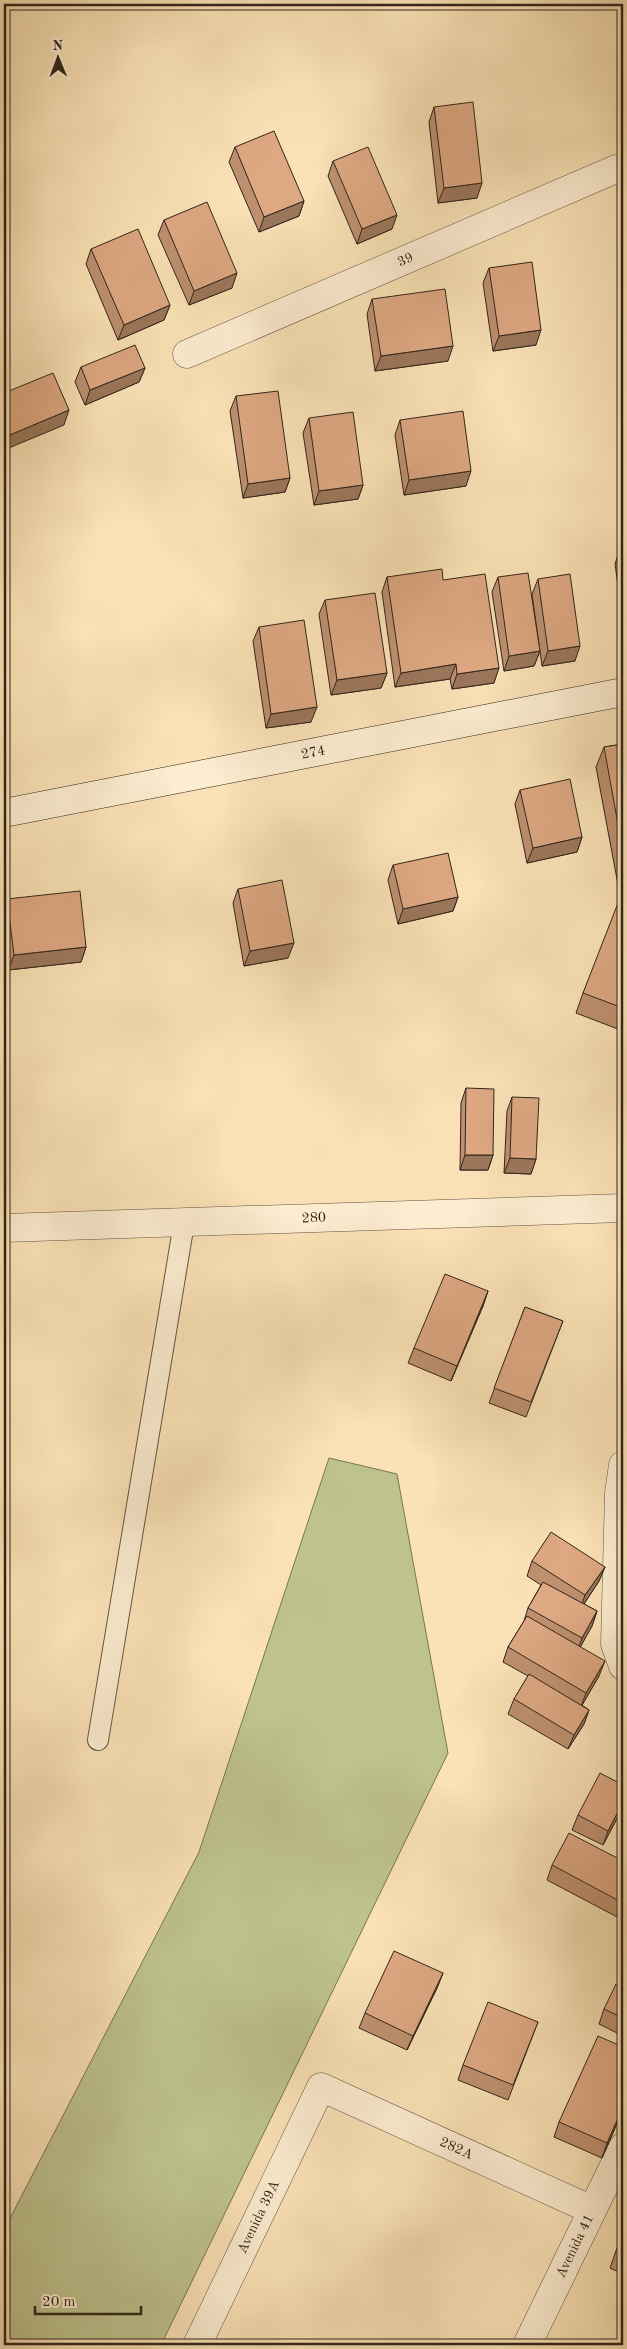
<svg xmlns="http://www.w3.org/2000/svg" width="627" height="2349" font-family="'Old Standard TT',serif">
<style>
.green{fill:#bec38e;stroke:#787454}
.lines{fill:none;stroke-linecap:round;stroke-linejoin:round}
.lane-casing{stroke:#635442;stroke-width:22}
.street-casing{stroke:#635442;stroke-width:29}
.secondary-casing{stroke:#31251b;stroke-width:29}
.lane{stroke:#fcecd0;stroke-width:20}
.street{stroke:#fcecd0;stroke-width:28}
.secondary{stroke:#fcecd0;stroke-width:28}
.wall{fill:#be9070;stroke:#31251b}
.shaded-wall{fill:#9b765b;stroke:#31251b}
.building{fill:#dda882;stroke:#31251b}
.labels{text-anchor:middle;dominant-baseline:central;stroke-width:5;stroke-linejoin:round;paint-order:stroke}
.street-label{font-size:14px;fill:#31251b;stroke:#fcecd0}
</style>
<rect width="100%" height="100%" fill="#fae2b6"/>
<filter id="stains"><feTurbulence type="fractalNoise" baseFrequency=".004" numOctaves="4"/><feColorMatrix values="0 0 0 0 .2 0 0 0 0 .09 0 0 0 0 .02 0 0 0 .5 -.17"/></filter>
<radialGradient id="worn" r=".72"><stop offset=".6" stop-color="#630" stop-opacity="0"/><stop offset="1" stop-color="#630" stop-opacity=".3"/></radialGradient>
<path class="green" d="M329,1458L397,1474L448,1753L161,2345H4V2230L199,1852Z"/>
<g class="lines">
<defs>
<path id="lane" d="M98,1740L184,1223"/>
<g id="street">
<path id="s1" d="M187,354L616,169H623"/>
<path id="s2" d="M4,1228L623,1208"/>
<path d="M623,1465L619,1493L615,1644L623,1666"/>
<path id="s3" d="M197,2345L321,2087L592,2210"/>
<path id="s4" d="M527,2345L623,2147"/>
</g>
<g id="secondary">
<path id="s5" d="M4,813L623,692"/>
</g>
</defs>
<use href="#lane" class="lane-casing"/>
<use href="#street" class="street-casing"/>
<use href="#secondary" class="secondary-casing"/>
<use href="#lane" class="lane"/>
<use href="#street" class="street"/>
<use href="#secondary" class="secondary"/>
</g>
<path class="wall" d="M434,107L477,198L438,203L429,122Z
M235,147L304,201L299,216L259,232L229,162Z
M333,161L392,229L357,244L328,176Z
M164,220L232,288L189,305L158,235Z
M91,249L170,305L164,320L118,340L86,264Z
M489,268L536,345L493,351L483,283Z
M372,299L448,361L375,371L367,314Z
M81,367L145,368L139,382L85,405L75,382Z
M236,396L290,478L285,492L243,498L230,411Z
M309,418L363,485L358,499L314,505L303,433Z
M400,420L466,486L404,495L395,435Z
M620,549H623V622L615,564Z
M387,577L443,580L494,683L452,689L450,679L395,687L382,592Z
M498,577L540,651L534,666L504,671L492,592Z
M538,579L575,661L542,666L532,594Z
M325,600L387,673L381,688L331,695L319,614Z
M259,627L311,722L266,728L253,641Z
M623,744V890H619L596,767L604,747Z
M520,790L582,837L577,852L527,863L515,804Z
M393,865L458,897L453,911L398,924L388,880Z
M238,889L288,958L244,966L233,903Z
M7,899L86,947L81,962L8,970L4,932V908Z
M623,905V1031L576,1013L583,993Z
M466,1088L493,1155L488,1170H460L461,1103Z
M512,1097L536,1159L531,1174L504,1173L507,1111Z
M488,1291L483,1306L451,1381L408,1363L414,1348Z
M525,1307L563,1321L526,1417L489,1403Z
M532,1561L605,1567L599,1581L584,1604L597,1611L592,1626L580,1647L599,1676L582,1705L589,1710L584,1724L568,1749L508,1714L514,1699L528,1676L503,1662L508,1647L524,1621L528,1608L541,1585L527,1576Z
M623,1807L603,1845L572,1830L578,1815Z
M623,1861V1910L619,1918L547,1880L552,1865Z
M623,1964V1982L618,1979Z
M443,1973L437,1988L407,2050L359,2028L365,2013Z
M623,1988V2036L599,2024L604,2009Z
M538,2022L508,2100L458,2080L463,2065Z
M623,2047V2110L602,2158L554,2137L559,2122Z
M623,2236V2274L610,2268L617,2248Z"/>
<path class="shaded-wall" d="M482,183L477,198L438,203L444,188Z
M304,201L299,216L259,232L264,217Z
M397,215L392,229L357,244L362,229Z
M237,273L232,288L189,305L194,291Z
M170,305L164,320L118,340L124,325Z
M541,330L536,345L493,351L499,336Z
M453,346L448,361L375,371L381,356Z
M145,368L139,382L85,405L90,390Z
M69,410L64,425L4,450V441L5,437Z
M471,471L466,486L404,495L409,480Z
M290,478L285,492L243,498L248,484Z
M363,485L358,499L314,505L319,491Z
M580,646L575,661L542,666L548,651Z
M540,651L534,666L504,671L509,656Z
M456,664L450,679L395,687L401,673Z
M499,668L494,683L452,689L457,674Z
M387,673L381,688L331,695L337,680Z
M317,707L311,722L266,728L271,714Z
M582,837L577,852L527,863L533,848Z
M623,880V890H619Z
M458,897L453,911L398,924L403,909Z
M294,943L288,958L244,966L250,951Z
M86,947L81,962L8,970L14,955Z
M465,1155H493L488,1170H460Z
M510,1158L536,1159L531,1174L504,1173Z
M488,1291L483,1306L451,1381L457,1366Z
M605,1567L599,1581L580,1610L585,1595Z
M597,1611L592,1626L577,1653L582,1638Z
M605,1661L599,1676L581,1707L586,1693Z
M589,1710L584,1724L568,1749L574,1735Z
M623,1802V1807L603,1845L608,1831Z
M623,1906V1910L619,1918Z
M443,1973L437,1988L407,2050L413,2036Z
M623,2107V2110L602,2158L607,2143Z"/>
<path class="building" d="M473,102L482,183L444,188L434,107Z
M274,131L304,201L264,217L235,147Z
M368,147L397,215L362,229L333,161Z
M207,202L237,273L194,291L164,220Z
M138,229L170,305L124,325L91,249Z
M532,262L541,330L499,336L489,268Z
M445,289L453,346L381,356L372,299Z
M135,345L145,368L90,390L81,367Z
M53,373L69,410L5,437L4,434V393Z
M278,391L290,478L248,484L236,396Z
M463,411L471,471L409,480L400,420Z
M353,412L363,485L319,491L309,418Z
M620,549H623V570Z
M442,569L443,580L485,574L499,668L457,674L456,664L401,673L387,577Z
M528,573L540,651L509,656L498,577Z
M570,574L580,646L548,651L538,579Z
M375,593L387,673L337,680L325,600Z
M304,620L317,707L271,714L259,627Z
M623,744V852L604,747Z
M570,779L582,837L533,848L520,790Z
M448,853L458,897L403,909L393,865Z
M282,880L294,943L250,951L238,889Z
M80,891L86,947L14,955L7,899Z
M618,903L623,905V1008L583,993Z
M466,1088L494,1089L493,1155H465Z
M512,1097L539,1098L536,1159L510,1158Z
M445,1274L488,1291L457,1366L414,1348Z
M525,1307L563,1321L531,1402L494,1388Z
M551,1532L605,1567L585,1595L532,1561Z
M543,1582L597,1611L582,1638L528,1608Z
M527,1616L605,1661L586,1693L508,1647Z
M529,1674L589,1710L574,1735L514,1699Z
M600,1773L623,1785V1802L608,1831L578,1815Z
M569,1833L623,1861V1903L552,1865Z
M394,1951L443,1973L413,2036L365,2013Z
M616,1984L623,1988V2018L604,2009Z
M488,2002L538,2022L513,2085L463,2065Z
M598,2036L623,2047V2107L607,2143L559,2122Z
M623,2236V2251L617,2248Z"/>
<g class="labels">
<g class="street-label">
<text stroke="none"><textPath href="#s1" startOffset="238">39</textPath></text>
<text stroke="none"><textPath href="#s5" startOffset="315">274</textPath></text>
<text stroke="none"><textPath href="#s2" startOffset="310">280</textPath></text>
<text stroke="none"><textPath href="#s3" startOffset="435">282A</textPath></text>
<text stroke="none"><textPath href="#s3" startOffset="142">Avenida 39A</textPath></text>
<text stroke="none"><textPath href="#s4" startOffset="110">Avenida 41</textPath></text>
</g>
</g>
<rect width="627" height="2349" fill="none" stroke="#fae2b6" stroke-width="20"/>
<rect x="5" y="5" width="617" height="2339" fill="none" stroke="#31251b" stroke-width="2.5"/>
<rect x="10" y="10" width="607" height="2329" fill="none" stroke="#31251b"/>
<g transform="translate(58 58) rotate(359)" stroke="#fcecd0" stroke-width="4" paint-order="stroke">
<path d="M0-4L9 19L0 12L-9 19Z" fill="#31251b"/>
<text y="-8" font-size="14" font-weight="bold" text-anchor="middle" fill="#31251b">N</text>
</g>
<path d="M35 2306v8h106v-8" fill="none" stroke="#31251b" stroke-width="2.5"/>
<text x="42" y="2306" font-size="15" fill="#31251b" stroke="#fcecd0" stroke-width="4" paint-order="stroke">20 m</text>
<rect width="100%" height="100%" filter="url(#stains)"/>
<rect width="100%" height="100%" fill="url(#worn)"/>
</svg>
